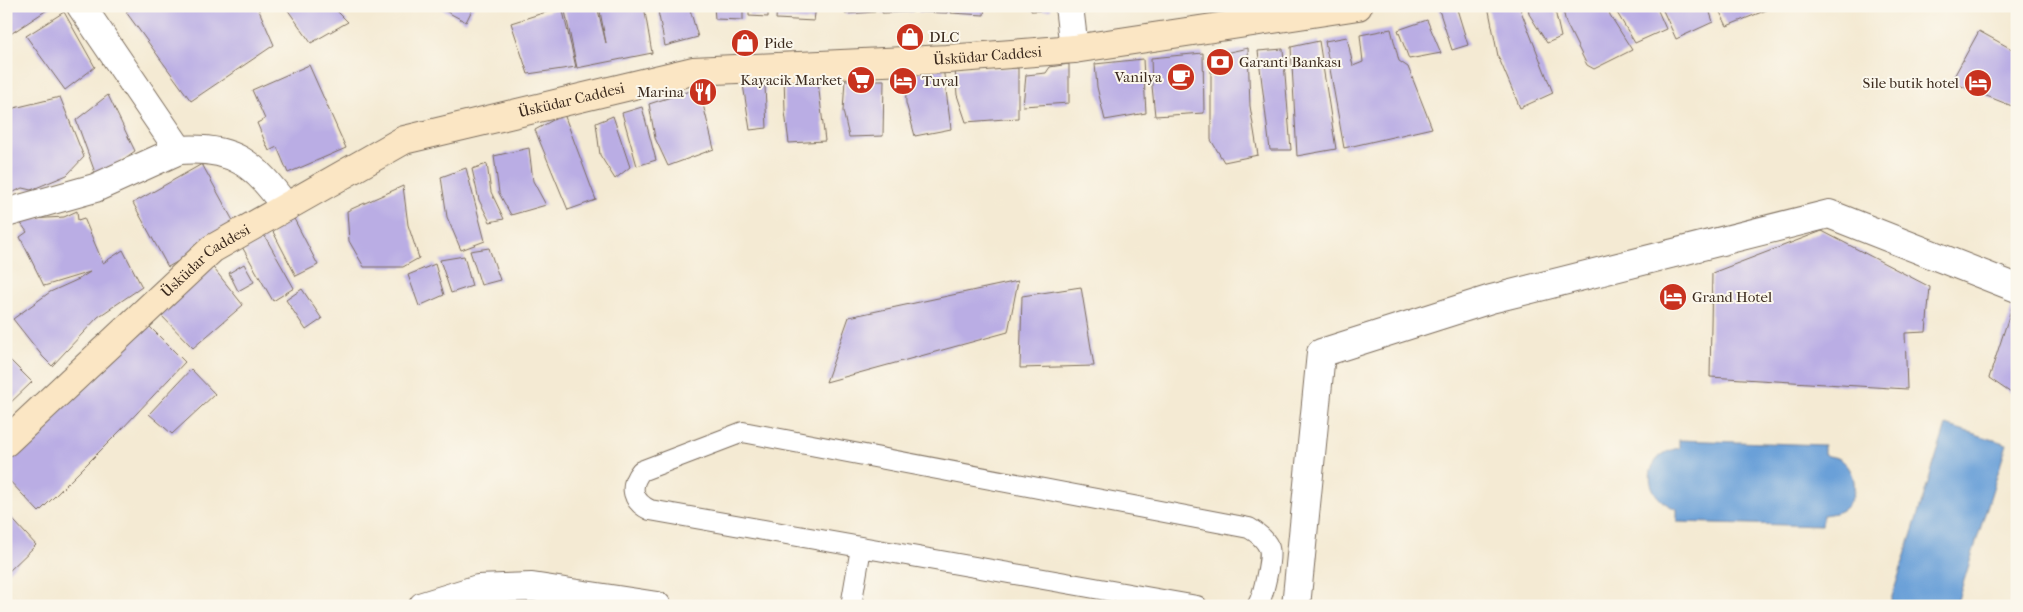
<svg xmlns="http://www.w3.org/2000/svg" width="2023" height="612" font-family="'IM FELL French Canon',serif">
<style>
.water{fill:#6ba0d8;stroke:#53657b}
.building{fill:#baade4}
.lines{fill:none;stroke-linecap:round;stroke-linejoin:round}
.lane-casing{stroke:#7c6d5d;stroke-width:22}
.street-casing{stroke:#7c6d5d;stroke-width:30}
.secondary-casing{stroke:#7c6d5d;stroke-width:30}
.lane{stroke:#fff;stroke-width:20}
.street{stroke:#fff;stroke-width:28}
.secondary{stroke:#fbe6c4;stroke-width:28}
.labels{text-anchor:middle;dominant-baseline:central;stroke-width:4;stroke-linejoin:round;paint-order:stroke}
.poi-label{font-size:15px;fill:#3b2a1e;stroke:#fbf7ec;text-anchor:start}
.street-label{font-size:15px;fill:#3b2a1e;stroke:#fbf7ec}
</style>
<rect width="100%" height="100%" fill="#fbf7ec"/>
<filter id="ink" filterUnits="userSpaceOnUse"><feTurbulence type="fractalNoise" baseFrequency=".02" numOctaves="2"/><feDisplacementMap in="SourceGraphic" scale="10" xChannelSelector="R" yChannelSelector="G"/><feConvolveMatrix kernelMatrix="1 2 1 2 8 2 1 2 1" color-interpolation-filters="sRGB"/></filter>
<filter id="wash" filterUnits="userSpaceOnUse"><feTurbulence type="fractalNoise" baseFrequency=".0096" numOctaves="4" result="noise"/><feDisplacementMap in="SourceGraphic" scale="20" xChannelSelector="R" yChannelSelector="G"/><feGaussianBlur stdDeviation="1.12" result="paint"/><feColorMatrix in="noise" values="0 0 0 0 0 0 0 0 0 0 0 0 0 0 0 0 0 1.4 0 .05"/><feComposite in="paint" operator="in"/></filter>
<g filter="url(#wash)">
<rect width="100%" height="100%" fill="#f4ead3"/>
<path class="water" d="M1946,425L2007,444L1956,606H1889Z
M1679,440L1824,445V455C1829,456 1835,457 1840,459C1856,469 1860,494 1845,508C1839,513 1831,514 1823,515L1822,526L1677,522V509C1641,497 1641,455 1679,448Z"/>
<g id="blocks">
<path class="building" d="M6,6H53L6,37Z
M134,6H257L274,45L191,101L126,12Z
M285,6H332L348,22L311,43Z
M436,6H474L466,22Z
M564,6H597L606,43L599,6H644L652,53L577,68Z
M657,6H689L698,37L665,46Z
M714,6H743V20L715,19Z
M749,6H768V17L749,16Z
M777,6H816L814,21L776,19Z
M846,6H876L875,12L845,14Z
M883,6H914L913,12L882,13Z
M918,6H948L947,13L918,12Z
M952,6H985L984,15L951,13Z
M1031,6H1051V10L1031,11Z
M1441,6H1456L1468,45L1452,50L1438,7Z
M1488,6H1519L1553,93L1520,108L1498,56Z
M1528,6H1554L1561,37L1547,43L1529,14Z
M1562,6H1608L1610,15L1632,50L1594,69L1587,65L1566,23Z
M1613,6H1656L1666,29L1635,43Z
M1661,6H1708L1713,22L1676,39Z
M1717,6H1768L1769,9L1727,26Z
M562,7L576,67L528,74L511,23Z
M64,12L95,67L65,90L26,36Z
M1427,20L1441,53L1409,59L1398,30Z
M1391,29L1399,61L1408,67L1432,128L1344,148L1325,41L1347,37L1353,66L1363,62L1360,35Z
M1979,31L2017,52V108L1951,82Z
M1319,41L1336,149L1297,156L1291,47Z
M1248,48L1250,106L1258,155L1224,162L1211,140V56Z
M1283,49L1291,150H1270L1258,51Z
M1203,53L1204,113L1155,116L1152,86L1151,58Z
M1143,59L1146,113L1105,120L1097,87L1095,64Z
M1069,64V103L1023,106L1026,75L1046,73L1050,67Z
M309,65L346,148L288,173L277,147L269,151L257,123L265,119L252,90Z
M943,67L951,129L915,136L906,103L905,75Z
M1018,68V118L966,122L957,95L955,69Z
M784,74H817L825,141L789,143L785,112Z
M845,80H884L883,136L849,137L843,111Z
M743,84L765,86L767,128L750,130Z
M699,88L714,149L668,166L655,138L649,104Z
M108,95L135,151L97,178L76,120Z
M60,97L84,157L67,175L31,190L22,188L6,196V110Z
M642,107L656,160L637,166L622,113Z
M564,114L596,200L568,210L535,130Z
M613,116L630,167L615,179L600,155L596,123Z
M529,148L533,181L546,205L511,215L499,193L494,156Z
M202,164L237,228L168,267L133,203Z
M487,164L491,192L504,219L490,222L479,200L472,169Z
M466,168L485,241L461,250L447,217L441,177Z
M403,186L408,225L419,258L403,267H364L349,241L347,211Z
M77,211L78,220L84,218L103,263L123,250L142,287L98,317L52,366L43,357L13,319L50,292L79,279L90,272L44,286L20,237L27,232L20,222L31,219L64,217Z
M290,211L318,265L296,276L268,222Z
M1822,231L1930,287L1926,332L1905,333L1907,389L1710,377L1712,273Z
M263,233L294,288L273,301L241,245Z
M489,248L500,280L481,285L470,251Z
M464,256L472,286L451,293L440,260Z
M244,264L254,282L238,291L229,273Z
M435,264L444,295L419,306L408,275Z
M211,265L243,305L193,348L158,312Z
M1018,281L1008,332L826,382L849,317Z
M1081,287L1094,366L1020,368L1022,296Z
M302,289L322,319L306,330L286,300Z
M2013,304L2017,305V397L1989,378Z
M142,319L185,362L121,430L39,512L6,477V459Z
M6,356L32,382L6,407Z
M191,369L215,394L172,434L149,414Z
M6,512L36,545L6,574Z"/>
</g>
</g>
<g filter="url(#ink)">
<use href="#blocks" fill-opacity="0" stroke="#7c6d5d" stroke-width="1"/>
<g class="lines">
<defs>
<path id="lane" d="M851,606L861,548
M1197,606L650,510C633,502 628,487 641,471L743,432L1249,528C1258,533 1265,539 1269,548C1272,557 1263,598 1257,606"/>
<path id="street" d="M1069,6L1074,49
M179,150C235,146 254,164 286,207
M6,213L95,188L179,150L81,6
M423,606L478,589L532,587L657,606
M1296,606L1321,353L1491,299L1829,214L2017,288"/>
<g id="secondary">
<path id="s1" d="M6,442L212,249L404,140L693,71L947,59L1074,49L1358,6"/>
</g>
</defs>
<use href="#lane" class="lane-casing"/>
<use href="#street" class="street-casing"/>
<use href="#secondary" class="secondary-casing"/>
<use href="#lane" class="lane"/>
<use href="#street" class="street"/>
<use href="#secondary" class="secondary"/>
</g>
</g>
<defs>
<symbol id="shop-disc" viewBox="-11 -11 22 22"><circle r="9.5" fill="#c8321e" stroke="#fbf7ec"/><path d="M-5-2.5h2.3a2.7 3.5 0 0 1 5.4 0H5L5.5 6h-11ZM-1.5-2.5h3a1.5 2.3 0 0 0-3 0Z" fill="#fff"/></symbol>
<symbol id="bank-disc" viewBox="-11 -11 22 22"><circle r="9.5" fill="#c8321e" stroke="#fbf7ec"/><path d="M-6-4H6V4H-6ZM0-2.3a2.3 2.3 0 1 0 0 4.6a2.3 2.3 0 1 0 0-4.6Z" fill="#fff"/></symbol>
<symbol id="cafe-disc" viewBox="-11 -11 22 22"><circle r="9.5" fill="#c8321e" stroke="#fbf7ec"/><path d="M-5.5-4.5H6V0H3Q3 3.5 0 3.5H-2.5Q-5.5 3.5-5.5 0ZM3-3.2v2h1.7v-2ZM-6 4.5H4V6H-6Z" fill="#fff"/></symbol>
<symbol id="supermarket-disc" viewBox="-11 -11 22 22"><circle r="9.5" fill="#c8321e" stroke="#fbf7ec"/><path d="M-6-5.5h2.5l.6 2H6L4.5 2H-2.5L-4.4-4H-6ZM-1.5 3.2a1.3 1.3 0 1 0 .1 0ZM3 3.2a1.3 1.3 0 1 0 .1 0Z" fill="#fff"/></symbol>
<symbol id="hotel-disc" viewBox="-11 -11 22 22"><circle r="9.5" fill="#c8321e" stroke="#fbf7ec"/><path d="M-6-4.5h1.5V1H6V5H4.5V3h-9V5H-6ZM-4 0a1.8 1.8 0 1 1 3.6 0ZM.5 0V-2.5h3Q6-2.5 6 0Z" fill="#fff"/></symbol>
<symbol id="restaurant-disc" viewBox="-11 -11 22 22"><circle r="9.5" fill="#c8321e" stroke="#fbf7ec"/><path d="M-5-6h1v4h1v-4h1v4h1v-4h1v5L-1.5 .5V6h-2V.5L-5-1ZM5-6V6H3V1.5H1.5Q1.5-4 5-6Z" fill="#fff"/></symbol>
</defs>
<g fill-rule="evenodd">
<use href="#shop-disc" x="894" y="21" width="32" height="32"/>
<use href="#shop-disc" x="729" y="27" width="32" height="32"/>
<use href="#bank-disc" x="1204" y="46" width="32" height="32"/>
<use href="#cafe-disc" x="1165" y="61" width="32" height="32"/>
<use href="#supermarket-disc" x="845" y="64" width="32" height="32"/>
<use href="#hotel-disc" x="887" y="65" width="32" height="32"/>
<use href="#hotel-disc" x="1962" y="67" width="32" height="32"/>
<use href="#restaurant-disc" x="687" y="76" width="32" height="32"/>
<use href="#hotel-disc" x="1657" y="281" width="32" height="32"/>
</g>
<g class="labels">
<g class="poi-label">
<text x="929" y="37">DLC</text>
<text x="764" y="43">Pide</text>
<text x="1239" y="62">Garanti Bankası</text>
<text x="1162" y="77" text-anchor="end">Vanilya</text>
<text x="842" y="80" text-anchor="end">Kayacik Market</text>
<text x="922" y="81">Tuval</text>
<text x="1959" y="83" text-anchor="end">Sile butik hotel</text>
<text x="684" y="92" text-anchor="end">Marina</text>
<text x="1692" y="297">Grand Hotel</text>
</g>
<g class="street-label">
<text stroke="none"><textPath href="#s1" startOffset="1095">Üsküdar Caddesi</textPath></text>
<text stroke="none"><textPath href="#s1" startOffset="675">Üsküdar Caddesi</textPath></text>
<text stroke="none"><textPath href="#s1" startOffset="270">Üsküdar Caddesi</textPath></text>
</g>
</g>
<rect width="2023" height="612" fill="none" stroke="#fbf7ec" stroke-width="25"/>
</svg>
